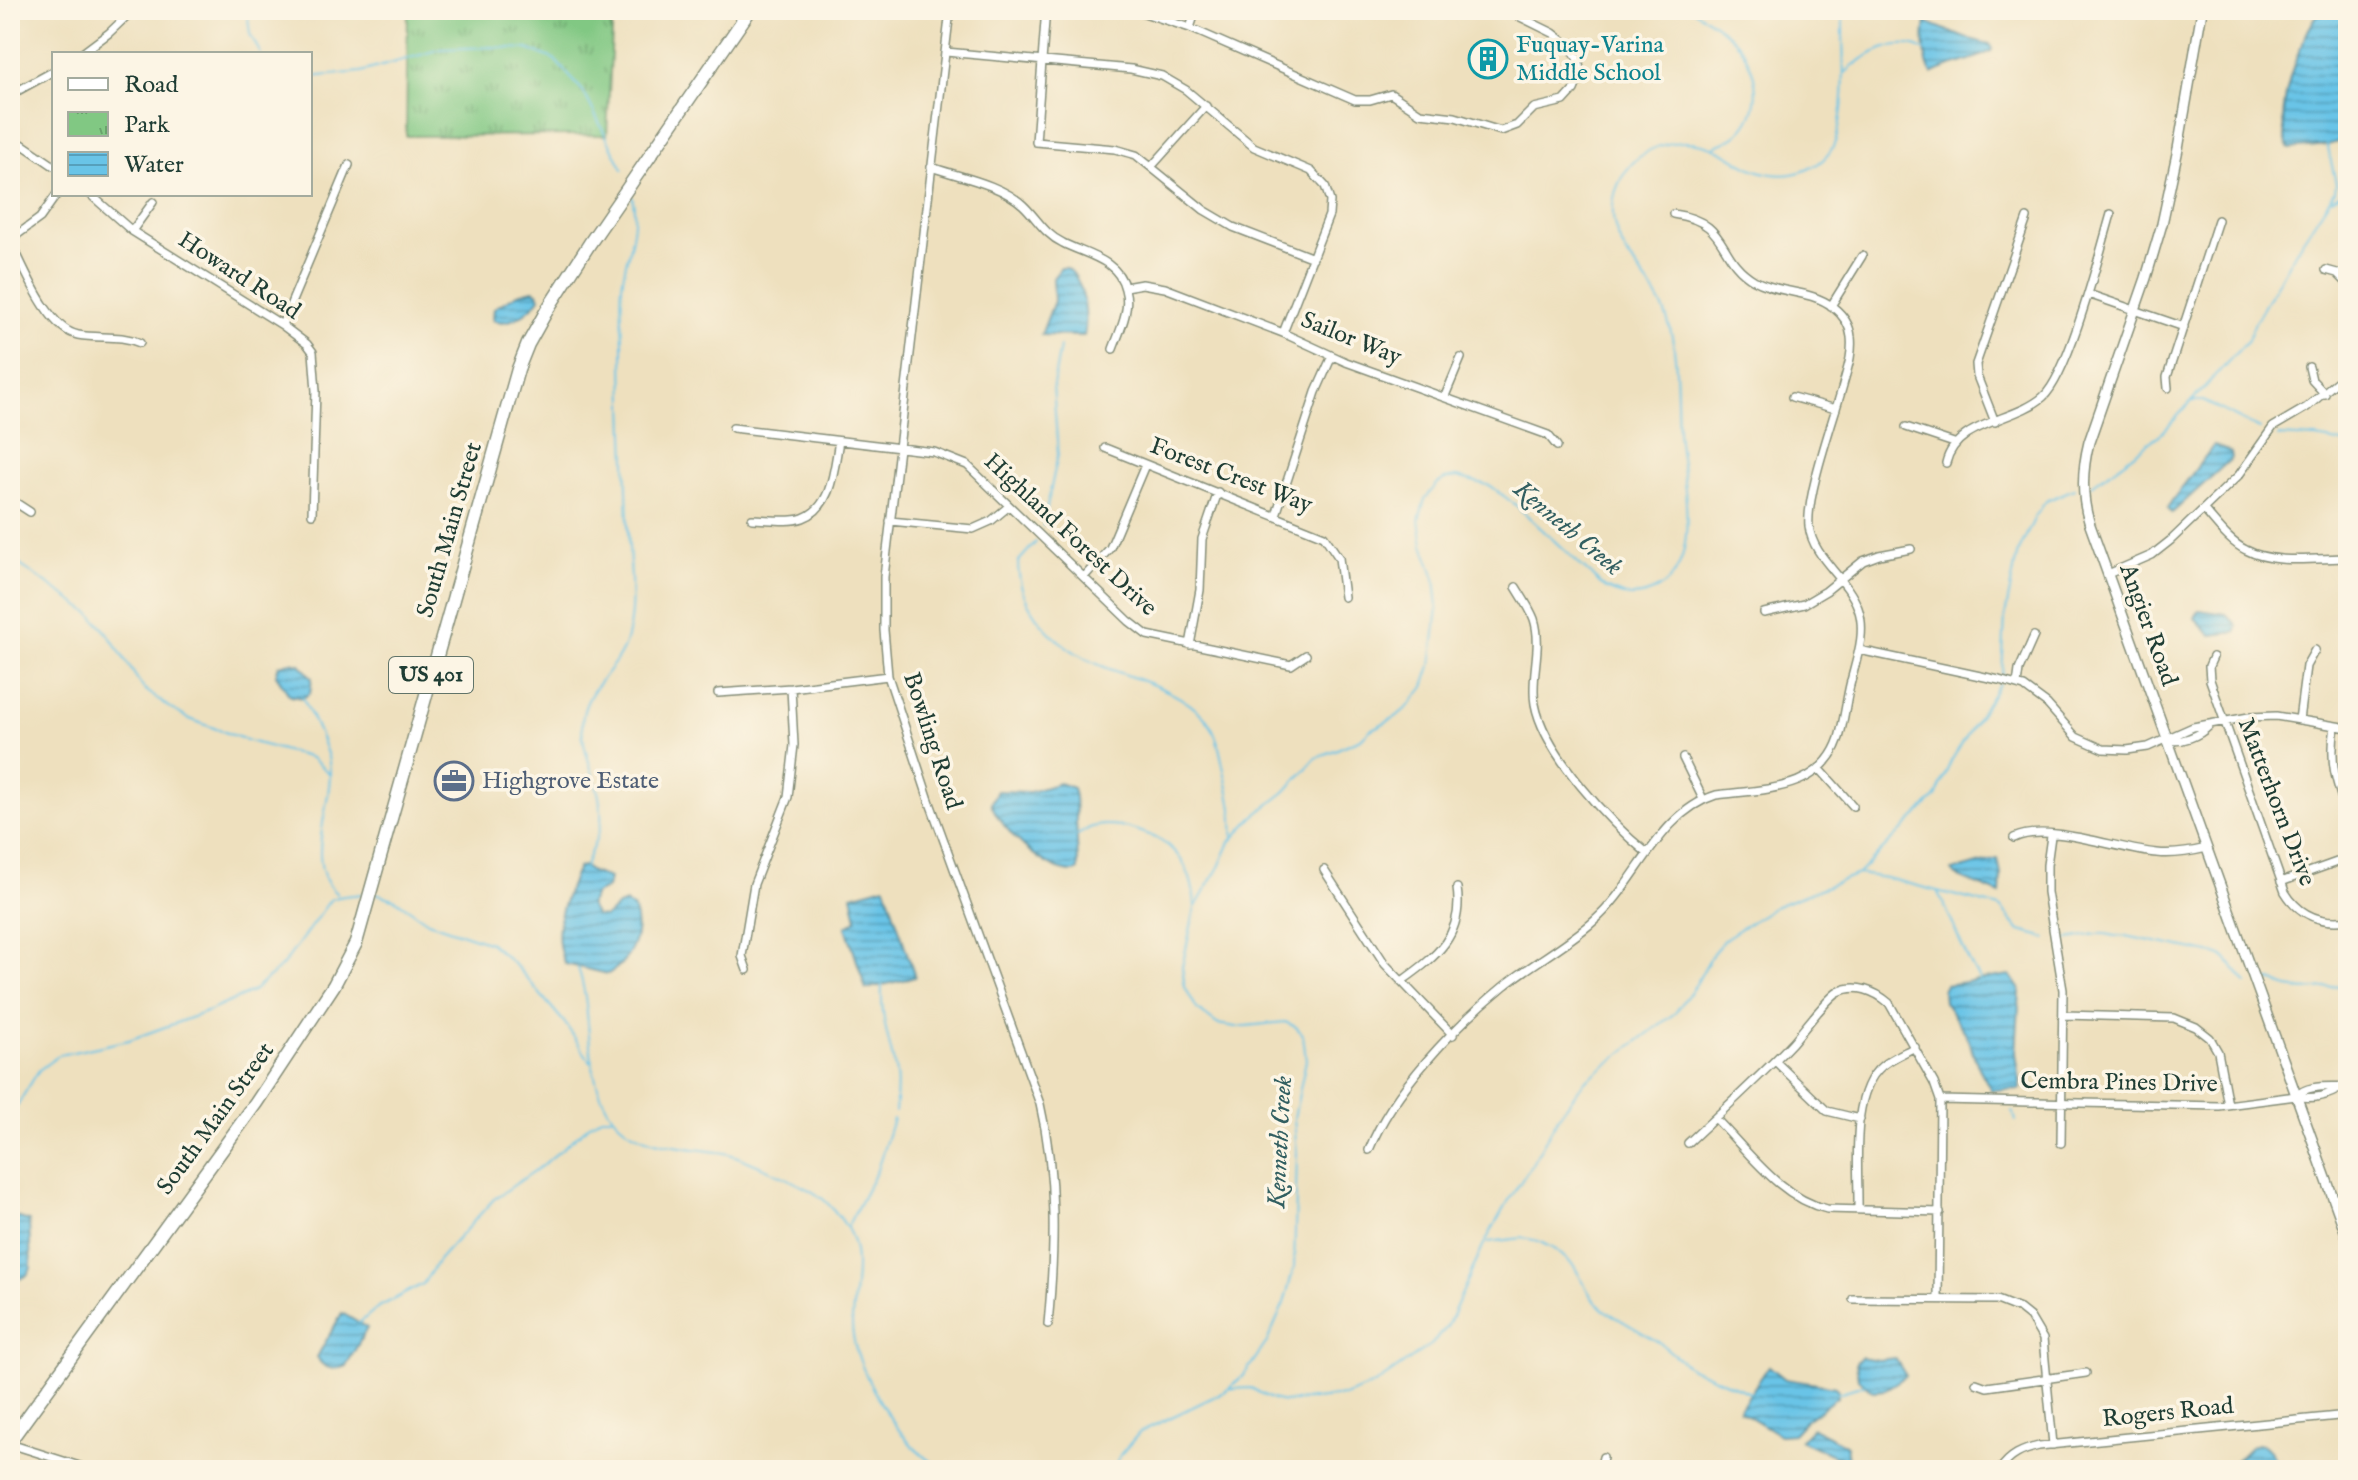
<svg xmlns="http://www.w3.org/2000/svg" width="2358" height="1480" font-family="'IM FELL English',serif">
<style>
.park{fill:url(#park-tufts);stroke:#50825c;stroke-width:2}
.water{fill:url(#water-rules);stroke:#44808e;stroke-width:2}
.lines{fill:none;stroke-linecap:round;stroke-linejoin:round}
.stream{stroke:#69c4e7;stroke-width:2}
.street-casing{stroke:#868e79;stroke-width:10}
.secondary-casing{stroke:#868e79;stroke-width:12}
.highway-casing{stroke:#868e79;stroke-width:15}
.street{stroke:#fff;stroke-width:7}
.secondary{stroke:#fff;stroke-width:9}
.highway{stroke:#fff;stroke-width:12}
.labels{text-anchor:middle;dominant-baseline:central;stroke-width:7;stroke-linejoin:round;paint-order:stroke}
.shield{fill:#fcf5e5;stroke:#617469;stroke-width:2}
.shield-label{font-size:22px;font-weight:bold;fill:#1f3d34}
.culture-label{font-size:24px;fill:#0d838f;stroke:#fcf5e5;text-anchor:start}
.street-label{font-size:24px;fill:#1f3d34;stroke:#fcf5e5}
.service-label{font-size:24px;fill:#4e5e75;stroke:#fcf5e5;text-anchor:start}
.water-label{font-size:26px;font-style:italic;fill:#325f61;stroke:#fcf5e5}
</style>
<defs>
<pattern id="park-tufts" width="24" height="20" patternUnits="userSpaceOnUse" patternTransform="scale(2)"><rect width="24" height="20" fill="#81c883"/><path d="M3 7l-1-3M5 7V3M7 7l1-3M15 17l-1-3M17 17v-4M19 17l1-3" fill="none" stroke="#69a46c"/></pattern>
<pattern id="water-rules" width="6" height="5" patternUnits="userSpaceOnUse" patternTransform="scale(2)"><rect width="6" height="5" fill="#69c4e7"/><path d="M0 2.5h6" fill="none" stroke="#56a0bc"/></pattern>
</defs>
<rect width="100%" height="100%" fill="#fcf5e5"/>
<filter id="ink" filterUnits="userSpaceOnUse"><feTurbulence type="fractalNoise" baseFrequency=".0125" numOctaves="2"/><feDisplacementMap in="SourceGraphic" scale="16" xChannelSelector="R" yChannelSelector="G"/><feConvolveMatrix kernelMatrix="1 2 1 2 8 2 1 2 1" color-interpolation-filters="sRGB"/></filter>
<filter id="wash" filterUnits="userSpaceOnUse"><feTurbulence type="fractalNoise" baseFrequency=".006" numOctaves="4" result="noise"/><feDisplacementMap in="SourceGraphic" scale="32" xChannelSelector="R" yChannelSelector="G"/><feGaussianBlur stdDeviation="1.8" result="paint"/><feColorMatrix in="noise" values="0 0 0 0 0 0 0 0 0 0 0 0 0 0 0 0 0 1.4 0 .05"/><feComposite in="paint" operator="in"/></filter>
<g filter="url(#wash)">
<rect width="100%" height="100%" fill="#eee0be"/>
<path class="park" d="M408,10H613L607,135L406,136Z"/>
<path class="water" d="M2321,10H2348V139L2327,145L2290,149C2270,118 2300,36 2321,10Z
M1926,22L1965,38L1990,44L1992,50C1982,59 1949,64 1932,74C1924,62 1923,36 1926,22Z
M1061,268H1067C1084,279 1088,317 1084,336L1041,335L1054,301L1053,278Z
M533,290L538,292L540,298C530,312 509,327 493,320L494,308L518,294Z
M2214,445L2231,453L2232,458L2172,513L2168,509L2171,502Z
M2199,610L2226,614L2237,625L2236,632L2211,635L2195,618Z
M290,662L300,664L312,678L310,693L303,698L290,696L276,675L279,665Z
M1059,783L1073,788L1075,797L1078,863V870L1075,872C1046,873 1000,829 991,803L997,791L1030,792Z
M1998,859L2001,875L2000,894L1956,876L1952,871Z
M583,866L591,872L609,878L607,888L595,894L589,905L596,916L605,917L618,906L625,903L633,907C643,933 631,961 608,974L565,964C549,932 565,897 578,868Z
M885,886L915,977L866,989L846,927L857,919L852,895Z
M2010,975L2020,990L2016,1053L2021,1089L1991,1090L1978,1066L1965,1032L1944,1002L1943,990L1946,985Z
M10,1215L29,1221L31,1268C27,1279 20,1280 10,1278Z
M342,1313L367,1328L346,1366C334,1371 323,1369 317,1357Z
M1861,1357L1878,1360L1895,1358L1906,1376L1884,1390L1873,1391L1858,1379L1856,1362Z
M1769,1366L1785,1379L1835,1387L1838,1390L1837,1397L1804,1422L1793,1434L1780,1435L1739,1410Z
M1812,1428L1846,1445L1848,1462L1800,1440Z
M2257,1444L2264,1445C2272,1452 2278,1459 2273,1470H2226L2250,1447Z"/>
<g class="lines">
<path class="stream" d="M247,10L250,34L261,54
M1693,10C1707,19 1722,27 1734,40C1766,74 1765,131 1715,146
M1844,74C1864,55 1899,34 1926,51
M310,77L361,72L441,49L492,47L527,49L554,59L583,91L623,169
M2332,199L2348,188
M2192,401H2203L2260,429
M2278,436L2317,438L2348,444
M2092,485L2163,432L2248,340L2255,322L2300,244L2335,191L2336,183L2327,144
M1043,526L1058,454L1053,385L1060,347
M1036,542L1018,562C1018,611 1058,648 1102,666C1137,680 1180,689 1206,719C1218,733 1220,753 1224,770C1229,793 1235,814 1233,837
M10,558L91,614L109,635L143,688L167,706L187,718L249,741L311,758L329,773
M2002,675L2005,616L2017,555L2035,517L2046,501L2074,489
M303,698C310,714 327,747 329,762C336,799 300,863 337,894
M1075,836C1081,834 1086,829 1092,827C1105,823 1122,826 1135,830C1175,841 1193,866 1195,907
M585,867C589,852 600,836 601,822C604,785 577,751 583,715C589,683 620,668 627,637C636,601 629,565 628,528C627,468 623,407 623,346C623,326 620,305 622,286C625,255 640,227 632,196
M1859,873L1936,797L1951,761L1999,684
M376,893L396,900L428,922L490,943L518,968L564,1022L590,1061
M1938,893C1954,921 1962,954 1980,980
M2063,939C2077,940 2093,932 2105,934C2114,935 2116,938 2126,936L2219,955L2226,958L2247,984
M578,968C595,1016 581,1072 612,1115C636,1148 689,1147 725,1153C742,1157 804,1185 819,1196C828,1202 841,1218 847,1228C864,1256 852,1293 852,1324C852,1360 886,1417 910,1443C919,1454 931,1462 943,1470
M2264,979C2273,980 2279,986 2288,988C2307,992 2330,988 2348,983
M882,985C880,1017 890,1043 896,1073C898,1086 896,1099 895,1112
M2013,1111L2016,1121
M10,1117L39,1070L59,1055L129,1040L209,1011L252,992L283,965L330,900C340,895 350,896 361,894
M847,1227L877,1170L893,1119
M1488,1242L1523,1238L1538,1241L1556,1250L1574,1266L1592,1298L1604,1310L1660,1343L1689,1367L1750,1393
M359,1323L377,1308L423,1284L439,1259L494,1199L543,1165L591,1124L601,1117H611
M1231,1389L1251,1388L1271,1399L1284,1402L1344,1396L1375,1384L1432,1344L1447,1327L1483,1246L1504,1208L1532,1164L1559,1116L1585,1081L1675,1013L1696,984L1713,953L1726,938L1774,907L1858,874L1886,878L2000,907L2020,931L2047,938
M1838,1393L1864,1385
M1113,1470L1120,1455L1140,1432L1226,1391L1244,1375L1267,1342L1284,1303L1294,1268L1297,1154L1294,1118L1306,1060L1303,1035L1296,1027L1285,1022L1236,1027L1217,1024L1197,1009L1185,987L1182,967L1195,908L1219,867L1230,842L1253,817L1285,792L1316,758L1361,739L1370,730L1396,717L1409,706L1424,687L1431,666L1438,608L1435,578L1423,545L1419,520L1425,499L1437,484L1445,479L1457,477L1491,486L1518,507L1605,588C1621,596 1633,599 1651,592C1707,572 1681,475 1678,431C1676,395 1679,353 1667,318C1653,277 1610,253 1613,206C1614,187 1626,166 1642,155C1664,139 1697,138 1721,151C1734,158 1746,167 1759,171C1790,181 1828,170 1837,136C1848,95 1842,52 1843,10"/>
</g>
</g>
<g filter="url(#ink)">
<g class="lines">
<defs>
<path id="street" d="M950,10L884,577V630L888,676L894,694L929,800L1040,1104C1057,1176 1055,1251 1048,1324
M1048,10L1045,21L1036,142L1115,149L1136,155L1204,210L1233,227L1313,258
M1135,10L1190,28L1355,100H1370L1391,94L1420,113L1455,117L1501,131L1517,125L1534,108L1564,101L1574,90L1580,75L1579,62L1571,47L1553,33L1506,10
M1190,28L1196,10
M946,52L1131,69L1162,76L1186,90L1254,147L1311,171L1325,186L1330,201L1329,215L1283,333
M81,54L109,33L133,10
M10,95L54,71
M10,136L54,166
M1152,166L1206,106
M931,167C960,177 1000,184 1023,205C1037,218 1044,234 1063,243C1086,255 1118,259 1125,289C1131,310 1120,330 1113,349
M90,194L132,231L282,325L307,344L313,352L316,391L312,514
M132,231L153,202
M10,240C24,267 47,329 78,335C100,339 120,334 140,343
M10,240L40,218L57,194
M2326,270L2337,273L2348,284
M1125,287L1142,284L1165,288L1283,333L1346,362L1548,435L1557,446
M2088,294L2184,327
M1831,306L1862,256
M282,325L349,165
M2309,367L2312,380L2325,394
M2168,388L2167,377L2218,220
M1445,396L1461,358
M1792,397L1836,409
M1995,422L1977,376L1976,364L2027,218
M1906,427L1954,443
M733,428L934,452L967,465L1129,621L1147,635L1291,665L1306,655
M1105,448L1324,536L1339,558L1344,597
M1946,463C1956,421 2014,422 2043,397C2069,374 2100,252 2111,214
M10,499L30,512
M2204,510C2216,523 2229,542 2246,550C2274,565 2317,558 2348,558
M1276,515L1316,392L1332,356
M752,519C767,519 789,523 803,518C833,507 834,467 839,441
M890,521L973,529L991,521L1008,507
M2108,574L2152,555L2171,540L2239,475L2273,427L2307,407L2348,372
M1084,577L1110,548L1145,465
M1516,587C1522,597 1530,608 1534,619C1543,647 1530,676 1535,704C1544,753 1610,823 1647,853
M1764,613L1804,604L1826,591L1863,561L1879,555L1911,549
M1190,645L1200,590L1202,539L1218,492
M1859,650L1999,680L2024,687L2047,704L2076,737L2103,749L2127,750L2148,747L2193,727L2249,717L2276,716L2348,728
M2213,657L2209,666L2210,680L2285,892C2299,915 2321,924 2348,920
M2017,685L2019,670L2034,636
M718,693L791,688L888,676
M2299,720L2306,666L2315,650
M2335,726C2329,763 2336,782 2348,817
M2168,740C2182,743 2199,736 2209,726
M1683,758L1703,799
M1819,768L1853,806
M2051,836L2047,865V892L2063,990L2061,1143
M2014,838C2047,822 2120,850 2157,853C2174,855 2190,852 2207,848
M1324,870L1385,964L1453,1035
M2281,882L2348,858
M747,970L742,956L754,884L788,797L794,745L791,688
M1402,981C1437,956 1464,935 1457,888
M2064,1015L2174,1018L2196,1027L2210,1038L2218,1052L2228,1105
M1775,1061L1827,1111L1860,1119
M2296,1096C2310,1083 2330,1088 2348,1086
M1940,1100L2219,1106L2296,1096C2311,1100 2329,1096 2342,1087
M1715,1118C1748,1151 1780,1198 1827,1209L1940,1212
M1688,1143C1723,1110 1759,1078 1792,1043C1802,1032 1827,998 1838,992C1856,983 1875,991 1889,1003L1934,1083L1940,1100L1938,1299
M1369,1150C1393,1090 1454,1027 1504,986C1533,963 1566,946 1594,921C1637,884 1658,813 1716,795C1762,789 1821,792 1839,738C1844,721 1846,702 1850,685C1856,660 1867,633 1858,608C1847,577 1813,559 1809,526C1806,495 1834,418 1843,385C1847,370 1853,354 1851,337C1850,325 1843,315 1833,307C1809,289 1779,294 1754,280C1715,257 1731,222 1673,214
M1858,1210C1859,1171 1849,1093 1882,1066C1891,1058 1904,1053 1915,1047
M1853,1299L1997,1300L2020,1309L2030,1317L2043,1339L2053,1445
M1976,1383L1987,1387L2086,1373
M10,1444L92,1470
M1600,1470L1603,1457
M2000,1470C2010,1455 2022,1450 2039,1446L2348,1415"/>
<path id="secondary" d="M2202,10L2178,149L2162,224L2146,278L2089,442C2082,470 2081,498 2090,525L2348,1239"/>
<path id="highway" d="M10,1441L256,1103L334,985L356,943L374,879L518,369L528,344L547,310L590,243L750,10"/>
</defs>
<use href="#street" class="street-casing"/>
<use href="#secondary" class="secondary-casing"/>
<use href="#highway" class="highway-casing"/>
<use href="#street" class="street"/>
<use href="#secondary" class="secondary"/>
<use href="#highway" class="highway"/>
</g>
</g>
<defs>
<symbol id="building-ring" viewBox="-11 -11 22 22"><circle r="9.5" fill="#fcf5e5" stroke="#0f9aa8" stroke-width="1.5"/><path d="M-4-6H4V6H1V3H-1V6H-4ZM-2.5-4.3h1.7v1.8h-1.7ZM.8-4.3h1.7v1.8H.8ZM-2.5-1h1.7V.8h-1.7ZM.8-1h1.7V.8H.8Z" fill="#0f9aa8"/></symbol>
<symbol id="office-ring" viewBox="-11 -11 22 22"><circle r="9.5" fill="#fcf5e5" stroke="#5c6f8a" stroke-width="1.5"/><path d="M-6-3h4V-5.5h4V-3h4V5H-6ZM-1-4.5V-3h2v-1.5ZM-6 0V1H6V0Z" fill="#5c6f8a"/></symbol>
</defs>
<g fill-rule="evenodd">
<use href="#building-ring" x="1466" y="37" width="44" height="44"/>
<use href="#office-ring" x="432" y="759" width="44" height="44"/>
</g>
<g class="labels">
<rect class="shield" x="389" y="657" width="84" height="36" rx="6"/>
<g class="shield-label">
<text x="431" y="675">US 401</text>
</g>
<g class="culture-label">
<text x="1516" y="45">Fuquay-Varina<tspan x="1516" dy="28">Middle School</tspan></text>
</g>
<g class="street-label">
<text transform="translate(239 276) rotate(33)">Howard Road</text>
<text transform="translate(1351 339) rotate(22)">Sailor Way</text>
<text transform="translate(1231 476) rotate(21)">Forest Crest Way</text>
<text transform="translate(450 530) rotate(-74)">South Main Street</text>
<text transform="translate(1070 535) rotate(43)">Highland Forest Drive</text>
<text transform="translate(2148 625) rotate(70)">Angier Road</text>
<text transform="translate(932 741) rotate(72)">Bowling Road</text>
<text transform="translate(2276 802) rotate(69)">Matterhorn Drive</text>
<text transform="translate(2119 1083) rotate(1)">Cembra Pines Drive</text>
<text transform="translate(216 1119) rotate(-54)">South Main Street</text>
<text transform="translate(2168 1413) rotate(-6)">Rogers Road</text>
</g>
<g class="service-label">
<text x="482" y="781">Highgrove Estate</text>
</g>
<g class="water-label">
<text transform="translate(1568 528) rotate(40)">Kenneth Creek</text>
<text transform="translate(1280 1142) rotate(-87)">Kenneth Creek</text>
</g>
</g>
<rect width="2358" height="1480" fill="none" stroke="#fcf5e5" stroke-width="40"/>
<rect x="52" y="52" width="260" height="144" fill="#fcf5e5" stroke="#a4ab9e" stroke-width="2"/>
<rect x="68" y="78" width="40" height="12" fill="#ffffff" stroke="#a4ab9e" stroke-width="2"/>
<text x="124" y="92" font-size="24" fill="#1f3d34">Road</text>
<rect x="68" y="112" width="40" height="24" fill="url(#park-tufts)" stroke="#a4ab9e" stroke-width="2"/>
<text x="124" y="132" font-size="24" fill="#1f3d34">Park</text>
<rect x="68" y="152" width="40" height="24" fill="url(#water-rules)" stroke="#a4ab9e" stroke-width="2"/>
<text x="124" y="172" font-size="24" fill="#1f3d34">Water</text>
</svg>
